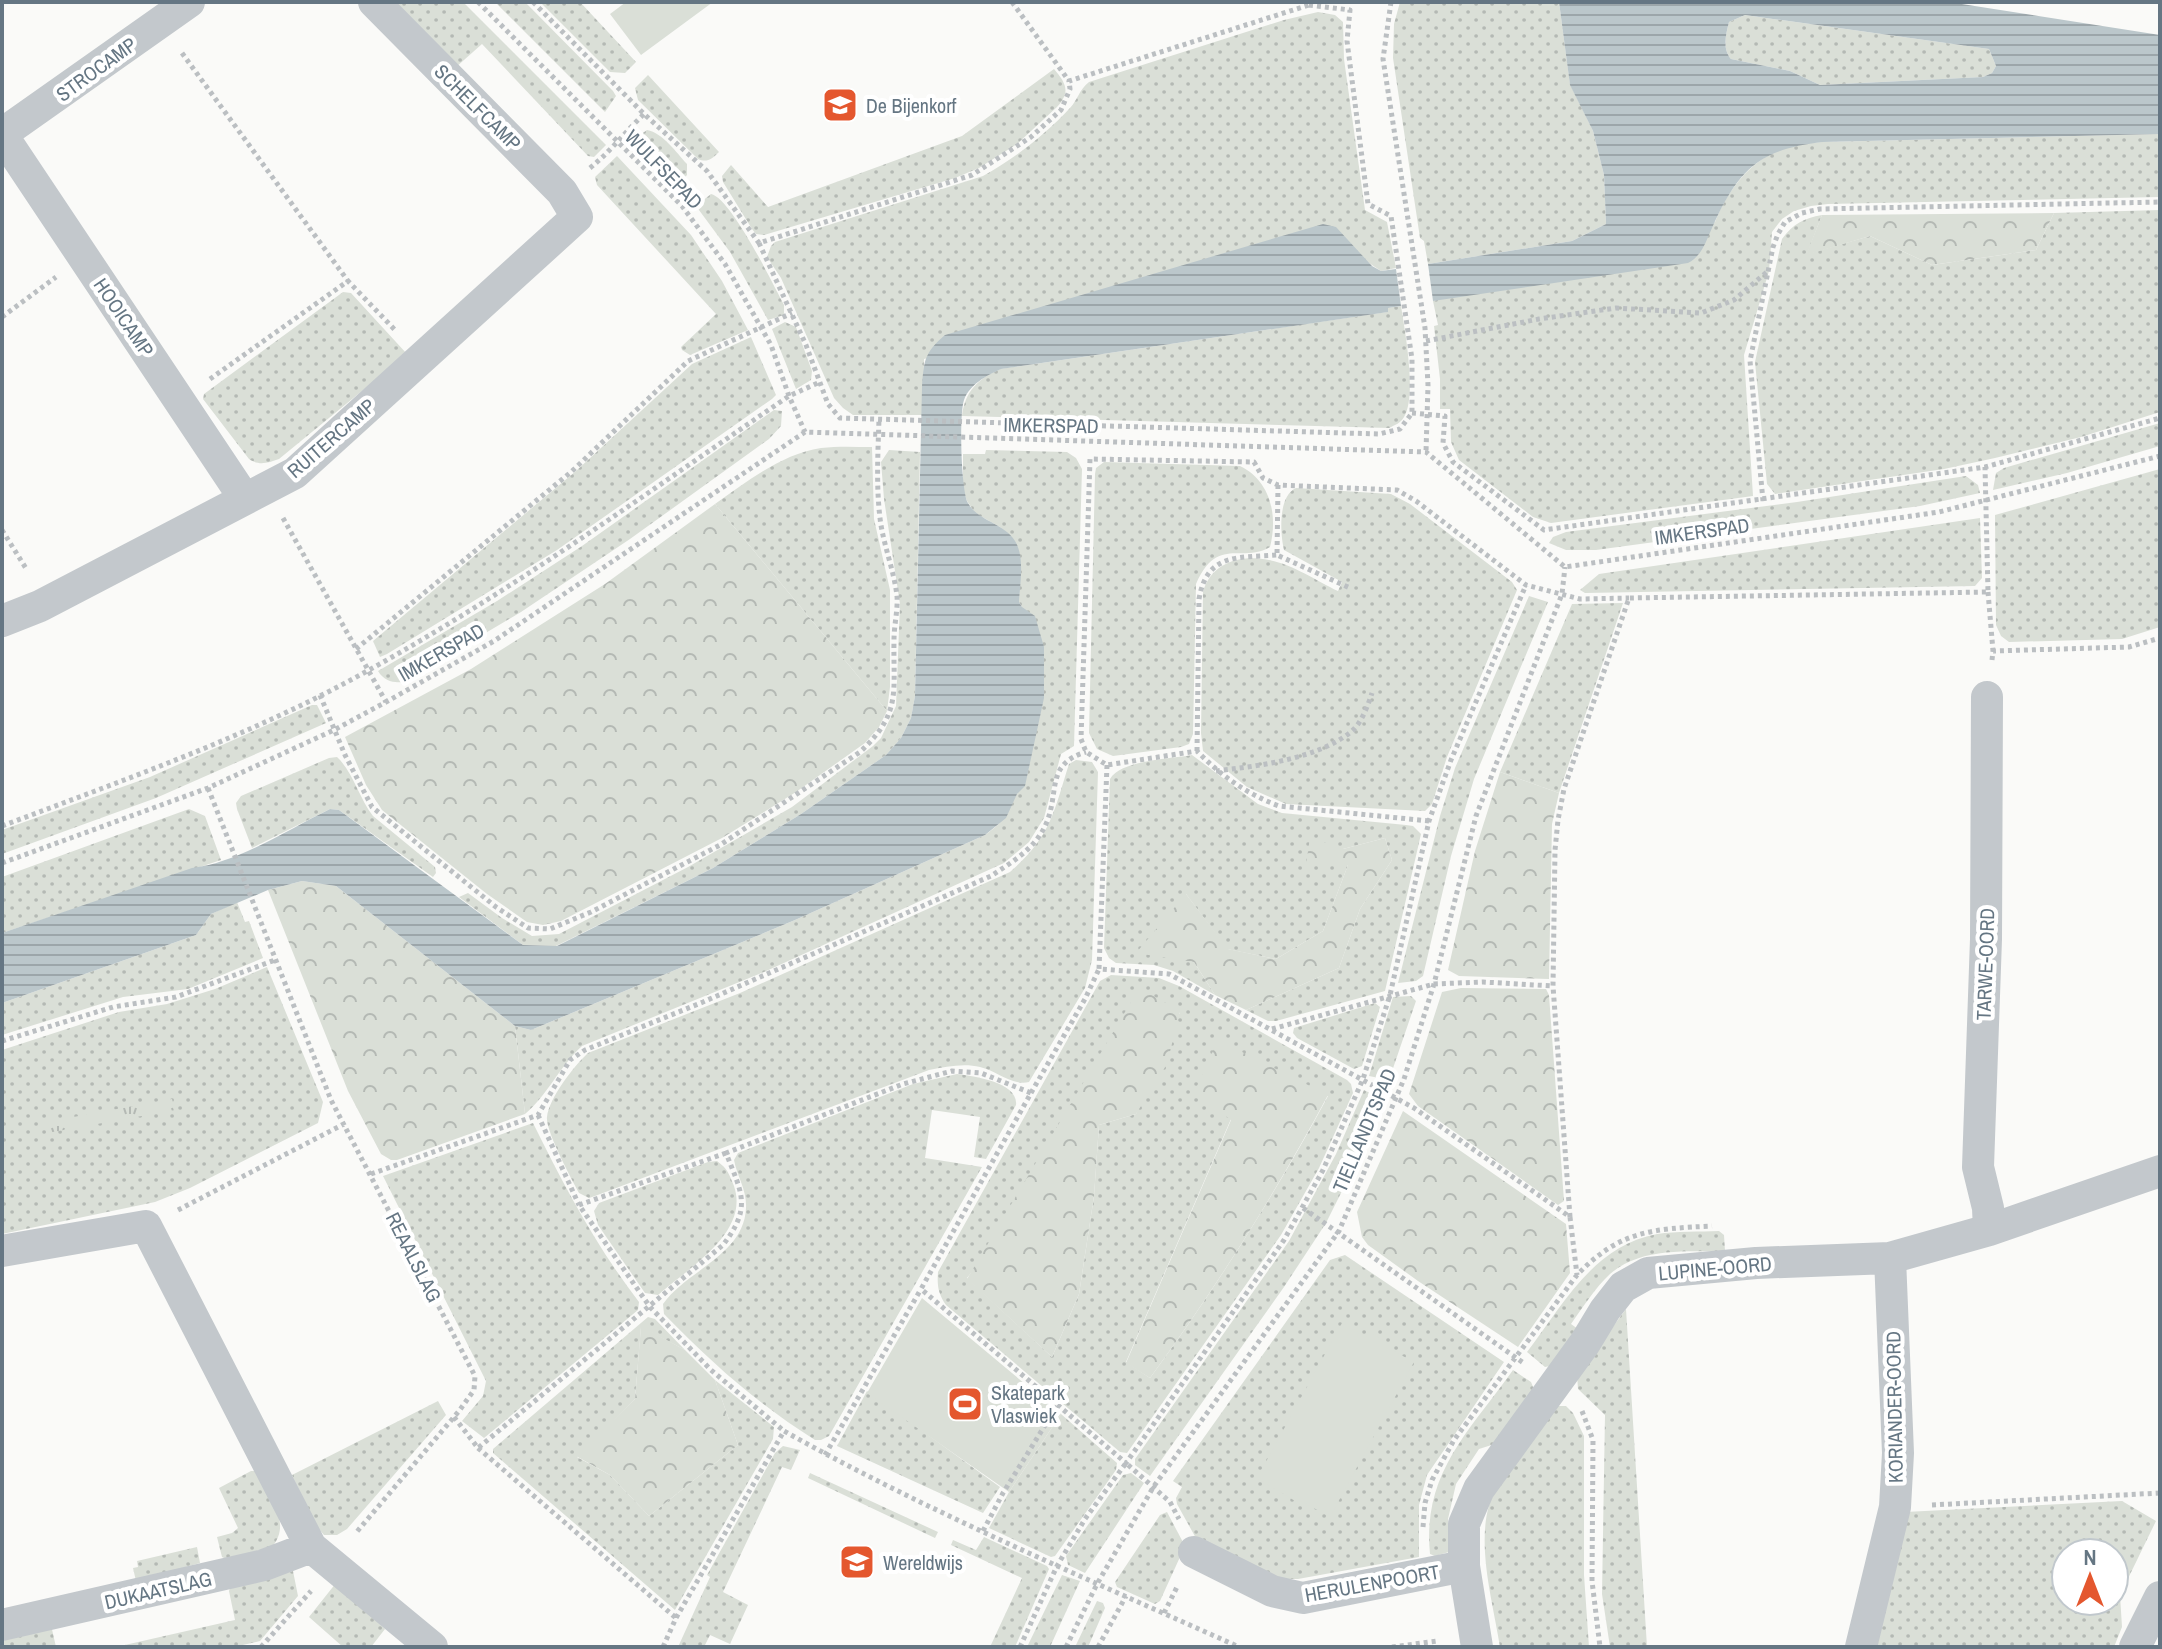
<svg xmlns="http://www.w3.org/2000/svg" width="2162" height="1649" font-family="'Archivo Narrow',sans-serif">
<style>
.grass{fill:url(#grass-dots);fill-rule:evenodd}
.forest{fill:url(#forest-crowns)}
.park{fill:url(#park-tufts)}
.pitch{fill:#dadfd7}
.water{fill:url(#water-rules);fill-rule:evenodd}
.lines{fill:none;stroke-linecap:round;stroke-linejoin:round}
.path{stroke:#bbbfc2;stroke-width:5;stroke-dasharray:4 4;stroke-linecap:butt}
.minor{stroke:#c3c8cc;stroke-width:32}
.labels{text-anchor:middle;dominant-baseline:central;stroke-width:8;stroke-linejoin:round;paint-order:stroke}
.street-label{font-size:20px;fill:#657683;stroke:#fff}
.poi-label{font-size:20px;fill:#657683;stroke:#fff;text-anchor:start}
</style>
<defs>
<pattern id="grass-dots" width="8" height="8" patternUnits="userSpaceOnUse" patternTransform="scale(2)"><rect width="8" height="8" fill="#dadfd7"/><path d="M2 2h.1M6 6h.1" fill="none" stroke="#b4b9b4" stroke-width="1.8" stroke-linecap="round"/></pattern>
<pattern id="forest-crowns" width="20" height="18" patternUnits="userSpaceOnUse" patternTransform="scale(2)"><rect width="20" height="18" fill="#dadfd7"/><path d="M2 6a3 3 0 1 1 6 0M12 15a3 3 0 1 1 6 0" fill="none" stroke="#b4b9b4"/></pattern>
<pattern id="park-tufts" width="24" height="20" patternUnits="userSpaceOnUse" patternTransform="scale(2)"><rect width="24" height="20" fill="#dadfd7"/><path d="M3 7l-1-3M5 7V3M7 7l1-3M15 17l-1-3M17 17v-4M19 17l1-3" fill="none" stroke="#b4b9b4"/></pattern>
<pattern id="water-rules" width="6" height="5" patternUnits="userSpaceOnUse" patternTransform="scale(2)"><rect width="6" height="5" fill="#bbc7cb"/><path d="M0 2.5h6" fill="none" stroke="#9ca6aa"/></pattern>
</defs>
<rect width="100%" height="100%" fill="#fafaf8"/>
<path class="grass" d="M386,2H463L606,145L594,157L588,156L482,44L455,68Z
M495,2H525L613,91L616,96L605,112Z
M540,2H580L636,62L625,73L610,72Z
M1400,2H1559L1570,84L1593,131L1604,175L1606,224L1572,241L1428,264L1424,241L1420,238L1393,58L1394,24Z
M1318,12L1335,15L1343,22L1344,59L1365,210L1387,222L1396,268L1381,271L1366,261L924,359L923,415H853L843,408L834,398L781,278L767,257L771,246L775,242L983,176C1014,159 1046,134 1070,108C1078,99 1079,90 1089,82L1284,20Z
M1745,15L1989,49L1996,66L1992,73L1983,77L1820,85L1790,71L1731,59C1722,49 1726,34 1729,22Z
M1054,69C1066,83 1071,92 1057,107L1017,144L979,168L955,178L764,235L756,234L752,229L723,182L722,176L731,165L768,207L962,136Z
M648,75L719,152C712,159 707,163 698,159L638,100L635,88Z
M647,130C663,133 676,152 687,164V175L677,185L633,140Z
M2160,134V197L1828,204L1811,206L1794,211L1782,219L1772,232L1769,271L1744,355L1753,496L1551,523L1533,517L1459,460L1451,442L1450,409H1440V379L1434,326L1438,325L1433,301L1715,222C1729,187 1754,156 1792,145C1802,143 1813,143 1823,142Z
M617,156L691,235L722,281L748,330L690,355L682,350L681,347L716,314L597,185L595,177Z
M711,194C731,198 773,284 784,305V315L768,320L730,252L696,206Z
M2160,210V412L2081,437L1995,458L1944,469L1775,494L1767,484L1755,362L1782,239C1793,224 1804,218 1822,215L1807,254L1870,236L1932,265L2036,250L2054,213Z
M343,292L351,293L407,354L279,459C268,463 259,466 249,459L203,399L204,394Z
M1401,306C1405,331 1417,396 1404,417C1401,423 1395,425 1389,428L962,416C965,391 978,379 1000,369L1387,312V308Z
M785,322L796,327L812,371L811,380L796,389L772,329Z
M751,337L776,395L772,399L557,550L387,654L380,657L373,641L576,471L692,364Z
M774,410L782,411L781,426L769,439L630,539L521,612L403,682C393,683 384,681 378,671L497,601L582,546Z
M2160,423V446L2067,473L1993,490L1996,473L2004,468Z
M872,447L874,519L890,590V687L887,711L715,504C747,482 781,454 821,448C838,446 855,447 872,447Z
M889,450L920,452L915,696L911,718L901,738L886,755L801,814L713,868L556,946L523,945L459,897L468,893L502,918L532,936L559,934L688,867L792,807L873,746L881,738L896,706L900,604L884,499L881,462Z
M986,450L1067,452L1076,458L1082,469L1074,746L1061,754L1044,818L1029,842L1004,863L764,972L582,1046C559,1067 547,1096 525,1114L515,1026L531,1030L795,920L985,835C1009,818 1003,815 1017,794C1025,781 1026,782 1029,765L1022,607L1019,602L1020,558L1000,527L975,513L967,501L963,490V454H985Z
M1104,462L1240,466C1271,481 1278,516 1270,547C1242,564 1217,535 1196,584L1193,734L1189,744L1181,747L1113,756L1097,749L1089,733L1095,474L1096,468Z
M2160,469V627L2122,639L2009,642L2001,636L1996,625L1995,515Z
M1966,476L1978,485L1980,493L1920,506L1596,550H1566L1549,543L1553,537L1566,532L1797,502Z
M1296,488L1391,494L1410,504L1512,582L1517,590L1447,757L1432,804L1425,811L1286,804L1247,787L1203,751L1201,733L1203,592C1211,563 1240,554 1269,560C1292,564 1317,581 1338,591L1342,582L1284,550C1280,533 1278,496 1296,488Z
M1980,518L1982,578L1975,586L1585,593L1580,590L1599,574Z
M1529,596L1548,602L1474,779L1451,856L1423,976L1416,981L1398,983L1440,816L1455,768Z
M1623,603L1559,793L1500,772L1572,604Z
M312,705H317L326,723L156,798L2,854V830L150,777Z
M1192,755L1258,804L1282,813L1406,825L1413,826L1421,834L1385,991L1276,1021H1268L1246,1010L1339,968L1360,909L1392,860L1385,838L1343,849L1348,865L1323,931L1276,959L1227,949L1186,894L1194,962L1215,995L1173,971L1154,965L1116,963L1109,958L1104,948L1110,779C1121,760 1170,759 1192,755Z
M337,757C353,772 359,798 373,816L435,867L436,873L433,877L339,810L330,809L252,848L237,809L236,803L241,796L329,758Z
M1076,760L1092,762L1098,772L1092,960L1085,988L1029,1082C1012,1086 997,1071 980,1067C963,1063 946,1067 929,1070L595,1196L589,1198L579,1193C572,1180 545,1130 547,1117C549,1098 574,1066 588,1053L740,993L1010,872C1051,836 1053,814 1069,764Z
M189,809L205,816L221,860L2,933V877Z
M237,902L245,922L249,921L263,958L188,989L123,997L2,1035V1003L196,935L211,914Z
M267,967L323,1102L318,1123L190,1188L155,1202L2,1234V1050L119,1012L167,1004L215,989Z
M1111,975L1159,978L1179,986L1347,1080L1351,1084L1353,1093L1319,1168L1281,1235L1127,1453L1120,1452L946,1305C938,1294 937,1285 938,1272L1100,981ZM1180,1012L1136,1114L1099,1125L1094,1196L1079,1294L1052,1357L967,1278ZM1328,1096C1275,1194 1216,1288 1150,1378L1126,1362L1231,1119Z
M1411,996L1416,1001L1389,1080L1369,1076L1393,997Z
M1375,1003L1380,1007L1362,1066L1354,1069L1297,1038L1293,1033L1294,1028Z
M957,1074C975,1076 1019,1083 1016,1105L986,1159L974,1157L980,1117L932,1110L925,1158L982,1167L829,1436L821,1440H815C755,1402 713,1364 664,1314L663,1304C687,1270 744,1255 746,1208C747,1190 737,1176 734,1160L738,1153L913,1084Z
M1364,1090L1376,1096L1381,1105L1363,1149L1326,1223L1284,1287L1150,1476L1135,1465V1459L1289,1241L1336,1154Z
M533,1123C564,1186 596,1246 639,1302L638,1310L484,1438L462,1421L483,1396L486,1381L383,1176Z
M717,1161C728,1169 729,1174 734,1186C750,1233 688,1268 658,1295L645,1293L598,1225L594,1211L599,1203L708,1162Z
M1719,1231L1724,1235L1725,1251C1686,1252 1641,1247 1610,1274C1595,1288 1583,1307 1571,1324L1578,1329L1555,1365L1545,1367L1527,1352C1563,1305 1593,1246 1657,1234C1677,1231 1699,1232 1719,1231Z
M1345,1255L1504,1362L1427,1475L1419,1505V1557L1298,1579H1281L1197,1540L1177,1504L1176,1498L1182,1487L1173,1481L1330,1260Z
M1626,1309L1647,1647H1610L1602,1594L1605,1415L1578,1389L1577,1375Z
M648,1317L655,1319L685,1350L641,1327L635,1399L577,1457L610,1475L649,1516L738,1445L715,1380L774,1427L773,1439L675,1610L493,1453V1449Z
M1513,1370L1531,1382L1534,1389L1501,1442L1479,1449L1456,1484L1448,1519L1449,1552L1435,1556L1430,1554C1422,1473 1469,1432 1513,1370Z
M867,1391L1000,1487L983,1513L837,1446Z
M438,1401L446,1415L347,1529L337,1535H324L318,1528L292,1475Z
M1556,1406H1566L1573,1413L1584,1436V1575L1589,1647H1500C1493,1600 1471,1530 1497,1487C1513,1459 1536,1433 1556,1406Z
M1061,1414L1117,1463L1116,1470L1055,1556L1051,1557L989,1528L1009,1492Z
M783,1446L800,1450L791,1470L782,1467L723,1592L748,1605L730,1644L710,1635L704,1647H678L710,1577L707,1575L775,1453Z
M251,1471H255C268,1495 293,1522 272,1547L226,1559L222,1557L217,1537L232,1533L238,1528L219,1488Z
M810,1473L938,1532L935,1538L808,1478Z
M1131,1473L1144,1483L1085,1573L1068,1565L1066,1556L1123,1475Z
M2122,1501L2156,1521L2120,1595L2122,1627L2114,1647H1877L1905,1512ZM2066,1553H2114V1601H2066Z
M1167,1512L1185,1546L1160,1601L1155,1604L1117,1587L1115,1582L1160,1515Z
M984,1537L1047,1566L1049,1569L1015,1647H990L1022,1578L951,1545L953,1540L976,1550Z
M197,1547L200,1563L136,1581L133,1568L138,1567L137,1561Z
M293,1571L298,1596L260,1641L234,1647H116L235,1620L229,1591L231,1586Z
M1062,1575L1080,1581L1050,1647H1027Z
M336,1583L385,1629L371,1647H343L309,1617Z
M1097,1601L1103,1603L1105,1608L1088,1647H1075Z
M51,1625L56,1647H2V1636Z"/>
<path class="forest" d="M2054,213L2036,250L1932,265L1870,236L1806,255L1822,215Z
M715,504L887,711L879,727L865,743L796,792L722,838L561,921L543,925L527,922L487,894L382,810L366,785L345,737L471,669L605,584Z
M1500,772L1559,793L1552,824L1549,979L1459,976L1448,970L1475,851Z
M1310,837L1343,849L1385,838L1392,860L1360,909L1339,968L1246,1010L1215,995L1194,962L1136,953L1186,894L1228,949L1276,959L1323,931L1348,865H1306Z
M302,881L336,886L515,1026L525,1114L397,1160H391L381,1154L348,1091L268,890Z
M1461,988L1546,989L1549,995L1564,1201L1558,1205L1418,1106L1409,1094L1442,992Z
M1138,990H1143L1180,1011L1167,1064L1136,1114L1099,1125L1094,1196L1079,1294L1052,1357L967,1279Z
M1218,1040L1328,1095C1275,1194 1216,1288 1150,1378L1126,1363L1231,1120L1194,1093Z
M1403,1111L1566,1224L1570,1273L1518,1347L1418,1281L1368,1245L1362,1237L1357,1212Z
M641,1326L685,1350L715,1380L738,1445L649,1516L610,1475L576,1456L635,1399Z"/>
<path class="park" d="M172,1099L175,1110L47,1133L46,1122Z"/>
<path class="pitch" d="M626,2H713L641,55L610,14Z
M922,1298L1061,1414L1009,1492L867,1393Z
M1342,1323L1369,1338L1372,1334L1388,1343L1386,1347L1414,1362L1330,1517L1301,1501L1300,1504L1257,1478Z"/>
<path class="water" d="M1559,2H1949L2160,35V134L1823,142C1759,149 1738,170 1712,228C1706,241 1702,256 1688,263L1433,301L1428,264L1572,241L1606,224L1604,175L1593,131L1570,85ZM1745,15L1989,49L1996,66L1992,73L1983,77L1820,85L1790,71L1731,59C1722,49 1726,34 1729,22Z
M1323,224L1336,227L1372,266L1381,271L1396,269L1401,306L1388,308V312L1001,369C986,376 970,384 964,400C959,414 961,491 968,503C978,521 1004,523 1015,541C1025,557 1020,584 1019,602L1022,607L1035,616L1044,647V698L1025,786L1017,794L1006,818L985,835L795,920L531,1030L515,1026L336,886L302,881L268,890L211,914L196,935L2,1003V933L192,868C237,863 289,829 330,809L339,810L523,945L557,946L713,868L801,814L886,755L901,738L911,718L915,696L922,387C924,361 924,353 945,335Z"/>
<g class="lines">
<path class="path" d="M478,2L682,206L725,264L771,345L789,396L805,432
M533,2L644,114L707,171L759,243
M1012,2L1069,81
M1391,2L1383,59L1425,328L1428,385L1426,452
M1309,5L1350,10L1347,41L1368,204L1391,216L1412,359V413L1400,429L1379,434L840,418L828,404L806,345L759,243L972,175L1031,137L1061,110L1070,89L1069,81Z
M182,53L348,281
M590,168C610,152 625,132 644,114
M2,317L56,277
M1426,341L1539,319L1616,308L1701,313L1734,300L1768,271
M210,379L348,281L396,331
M1412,413L1445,416L1443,443L1453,462L1544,530L1985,467L2160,418
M1278,485L1277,555L1350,588
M1763,501L1750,361L1773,247L1778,234L1785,222L1802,213L1820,209L2160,202
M283,518L386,702
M2,530L27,570
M1988,592L1993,651
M356,649L571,472L688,361L792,313
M1992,660L1993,651L2129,647L2160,638
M320,695L345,755L372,807L496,907L528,928L550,929L591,912L720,845L860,752C902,713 893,692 894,640C894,625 898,610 897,596C894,570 883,544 880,518C876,485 878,452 879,419
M1197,751L1199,599C1207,552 1239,558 1277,555
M1107,765L1099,969L1169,974L1414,1108L1570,1217L1577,1275
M1216,771C1258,766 1318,759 1352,731C1362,722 1368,705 1372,693
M208,788L331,1100L475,1376L474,1390L459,1411L355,1534
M1429,821L1279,806C1247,794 1221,776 1197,751L1107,765L1086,752L1081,739L1090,459L1254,462L1263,478L1278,485L1397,490L1416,501L1526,585L1580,599L1629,598
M2,826C126,779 253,735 369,670C515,589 651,490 789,396L820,382
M2,863L208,788L334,730L386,702L494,641L805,432L1426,452L1565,567L1939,512L2160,456
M1272,1029L1434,984L1483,982L1553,986
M2,1041L113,1007L176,997L275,960
M1031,1093L1085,999L1099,969
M538,1115L579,1205
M726,1153L579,1205L650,1307L711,1370L784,1431
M371,1174L538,1115L570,1060L585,1050L703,1002L991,876C1012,862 1035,849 1046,824C1060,792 1045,764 1086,752
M1303,1208L1525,1364
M178,1210L344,1124
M1570,1217L1553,986L1555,850L1558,820L1564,789L1629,598L1988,592L1985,467
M1582,1411L1593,1440L1592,1581L1600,1647
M454,1417L478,1448L723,1245C752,1207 742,1194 726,1153L903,1084L952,1071L981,1073L1031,1093L921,1289L1126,1463L1284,1240L1323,1170L1363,1079L1390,995L1429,821L1451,760L1526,585
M478,1448L676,1618
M825,1455L921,1289
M1932,1505L2160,1493
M1423,1527L1425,1503L1432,1480L1454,1440L1577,1275C1620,1230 1653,1229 1712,1226
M983,1531L1003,1493L1057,1406
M1164,1613L1178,1585
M261,1647L311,1591
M663,1647L676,1618L784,1431C930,1513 1086,1578 1239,1647
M1020,1647L1057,1566L1085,1519L1126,1463L1170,1502L1179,1519
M1066,1647L1097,1584L1154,1486L1339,1231L1404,1079L1434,984L1476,816L1562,594L1565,567
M1098,1647L1126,1596
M1392,1647L1437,1641"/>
<path class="minor" d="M2,134L189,2
M2,135L245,499
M2,621L40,606L295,473L577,217L562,192L374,2
M1987,697L1986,939L1978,1167L1988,1208L1989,1230
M2,1251L146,1226L311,1547L432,1647
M1194,1552L1272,1591L1303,1598L1464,1566
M2,1625L264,1565L311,1547
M1477,1647L1464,1566V1524L1479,1489L1585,1343L1605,1310L1623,1287L1648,1273L1756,1263L1890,1258L1989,1230L2160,1171
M1861,1647L1895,1507L1898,1453L1890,1258
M2135,1647L2160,1597"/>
</g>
<defs>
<symbol id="school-square" viewBox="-11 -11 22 22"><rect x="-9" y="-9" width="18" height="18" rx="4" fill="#e4572e" stroke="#fff"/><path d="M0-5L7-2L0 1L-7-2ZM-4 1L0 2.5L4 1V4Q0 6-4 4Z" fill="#fff"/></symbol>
<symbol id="stadium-square" viewBox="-11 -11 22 22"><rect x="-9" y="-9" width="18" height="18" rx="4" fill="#e4572e" stroke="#fff"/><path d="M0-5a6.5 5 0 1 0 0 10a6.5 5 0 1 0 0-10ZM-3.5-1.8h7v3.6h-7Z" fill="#fff"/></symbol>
</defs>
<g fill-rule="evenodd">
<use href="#school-square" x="820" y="85" width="40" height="40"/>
<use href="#stadium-square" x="945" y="1384" width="40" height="40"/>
<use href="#school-square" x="837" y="1542" width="40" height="40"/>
</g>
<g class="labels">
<g class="street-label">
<text transform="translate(96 69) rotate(-36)">STROCAMP</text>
<text transform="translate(478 107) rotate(45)">SCHELFCAMP</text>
<text transform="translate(664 169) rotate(46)">WULFSEPAD</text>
<text transform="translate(124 317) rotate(56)">HOOICAMP</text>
<text transform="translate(1051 425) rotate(1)">IMKERSPAD</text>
<text transform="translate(331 438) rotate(-41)">RUITERCAMP</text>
<text transform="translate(1702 531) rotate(-8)">IMKERSPAD</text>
<text transform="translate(441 652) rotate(-30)">IMKERSPAD</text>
<text transform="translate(1985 964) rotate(-88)">TARWE-OORD</text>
<text transform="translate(1364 1130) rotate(-67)">TIELLANDTSPAD</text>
<text transform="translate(414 1257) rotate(63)">REAALSLAG</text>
<text transform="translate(1715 1268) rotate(-5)">LUPINE-OORD</text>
<text transform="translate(1894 1407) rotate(-91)">KORIANDER-OORD</text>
<text transform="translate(1372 1583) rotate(-10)">HERULENPOORT</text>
<text transform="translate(158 1590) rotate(-13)">DUKAATSLAG</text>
</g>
<g class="poi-label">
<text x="866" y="105">De Bijenkorf</text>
<text x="991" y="1392">Skatepark<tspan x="991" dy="23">Vlaswiek</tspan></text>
<text x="883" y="1562">Wereldwijs</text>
</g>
</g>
<rect width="2162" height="1649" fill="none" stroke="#657683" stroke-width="8"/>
<g transform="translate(2090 1577)"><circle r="38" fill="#ffffff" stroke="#c1c8cd" stroke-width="2"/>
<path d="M0-6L14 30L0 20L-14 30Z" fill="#e4572e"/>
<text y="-12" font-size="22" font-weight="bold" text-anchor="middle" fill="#657683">N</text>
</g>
</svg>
